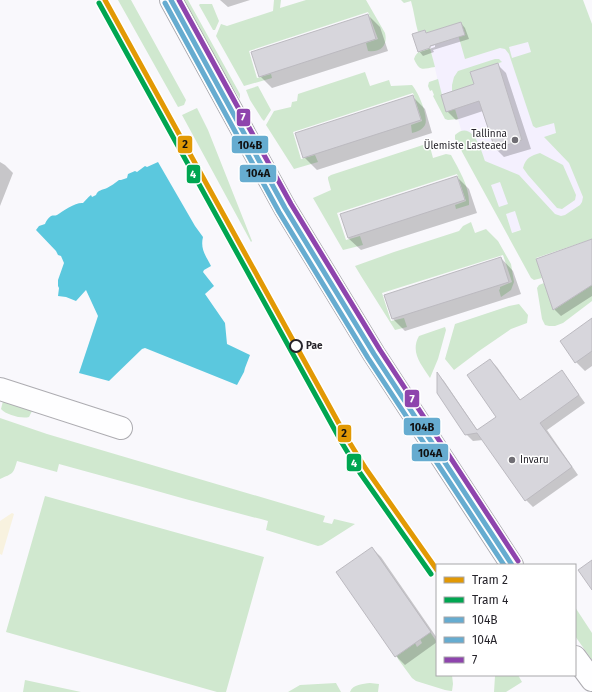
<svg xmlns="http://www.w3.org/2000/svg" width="592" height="692" font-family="'Fira Sans',sans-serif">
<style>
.built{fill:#f4f0fe}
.green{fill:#d0e8cf;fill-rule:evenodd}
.sand{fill:#f8f2df}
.water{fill:#5bc8de}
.shadow{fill:#0003;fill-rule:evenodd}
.building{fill:#d7d6dc;stroke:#bcbac0}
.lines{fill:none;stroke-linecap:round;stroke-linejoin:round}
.major-casing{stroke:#adacb1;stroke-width:24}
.highway-casing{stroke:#adacb1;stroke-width:24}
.major{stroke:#fefeff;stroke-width:22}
.highway{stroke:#fefeff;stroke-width:22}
.bus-1-casing{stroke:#fff;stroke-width:8}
.bus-2-casing{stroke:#fff;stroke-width:8}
.bus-3-casing{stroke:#fff;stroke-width:8}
.bus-1{stroke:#66acd0;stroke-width:5}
.bus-2{stroke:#66acd0;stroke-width:5}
.bus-3{stroke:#8e44ad;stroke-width:5}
.tram-1-casing{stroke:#fff;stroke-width:8}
.tram-2-casing{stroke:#fff;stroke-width:8}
.tram-1{stroke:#e29904;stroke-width:5}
.tram-2{stroke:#00a651;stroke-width:5}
.poi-dot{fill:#706e74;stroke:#fff;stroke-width:1.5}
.stop-dot{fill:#fff;stroke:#26242b;stroke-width:2}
.labels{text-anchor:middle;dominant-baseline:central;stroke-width:3;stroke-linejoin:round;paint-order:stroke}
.poi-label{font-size:10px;fill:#26242b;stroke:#fff;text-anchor:end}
.stop-label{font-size:10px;font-weight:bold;fill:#26242b;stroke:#fff;text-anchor:start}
.line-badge{stroke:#fff;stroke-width:1.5}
.badge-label{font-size:11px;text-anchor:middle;font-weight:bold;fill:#fff}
.pale-badge-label{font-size:11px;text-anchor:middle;font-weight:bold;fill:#111}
</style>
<rect width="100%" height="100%" fill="#f9f8fc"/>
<path class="built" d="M524,2L592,203V239L519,230L512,233L506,214L499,207L467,150L455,109L446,112L441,95L430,46L465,35Z"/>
<path class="green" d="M118,0H131L186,100L184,105L178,107Z
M184,0H188L240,94V99L228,80Z
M274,0H281L280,8L306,0H366L385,33C388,45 381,53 368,51L366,43L378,39L368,12L249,51L257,78L271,74L272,78L244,86L216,36L221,24L227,26L273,11Z
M401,0H583L592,24V239L536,258L542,278L534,280L531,278L455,139V135C472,119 481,149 485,161L519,175L555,214L561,216L565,215L580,205L582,202L583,197L569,163L544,137L556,133L554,123L536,128L533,126L509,54L505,49L500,48L465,59L455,24L426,33L425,30L418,32C415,22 414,11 411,1L404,3ZM528,42L531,52L512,58L509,47ZM500,182L508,204L499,207L491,185ZM515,211L521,230L512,233L506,214Z
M200,4H212L219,21L215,30H213L199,5Z
M430,48L435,67C422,69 420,72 414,59C417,50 422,51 430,48Z
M495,59H499L502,62L470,72L474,84L452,92V85L454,77L458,71Z
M365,72L370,86L389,80L391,86L412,85C418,92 429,116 425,125C422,130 417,132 412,133L411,125L422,121L413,93L293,132L301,159L315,155L318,162L294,169L266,125L274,111L291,107L292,102L297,101L298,94Z
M438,79L446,111L455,109L458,119L448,120L445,119L433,96L434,95L432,90L430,91L428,86L429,82Z
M258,86L271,110L264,121L262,119L250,100L246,90Z
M197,108L208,130L252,241L251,242L182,115Z
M429,143L433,158L446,154L451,155C459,170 470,187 469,205L456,209L455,205L466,201L457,174L337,213L346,240L360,236L363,245L343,250L313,198L331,190L328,179V177L331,175Z
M540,153L563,165L576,195L575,200L562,209L557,208L528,175L523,168C526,157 531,156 540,153Z
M471,222L475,233L486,229L498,241L511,264L514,282L511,290L501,297L499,290L500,289V287L512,282L503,255L382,293L391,321L404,318L407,327L395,330L361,276L355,266L394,252L459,231L463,226Z
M544,283L554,310L592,285V301L563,323L555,326H549L545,325L542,319L537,288L539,285Z
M519,304L528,315L527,323L511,329L479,351L454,370L445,359L455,324L509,306Z
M445,327L446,330L438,359L430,378C421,364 410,352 419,336Z
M3,401L32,411L29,417C22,419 6,415 1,409Z
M0,418L47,434L325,516L323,522L332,524L334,519L355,524L322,545L318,546L266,530L268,521C198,503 129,483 59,464L57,472L17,461C13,475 13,473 0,479Z
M45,496L264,557L226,692H217L6,632Z
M575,607L592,633V660L575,636Z
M430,632L437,642V675H452L453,684L452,691H451L445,690L416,681L412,678L398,659L397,656L415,643L417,647L422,643L420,639Z
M518,675L522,682L506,692H494L495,676H513Z
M25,680L81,692H23Z
M336,683L341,692H288L300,685Z
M370,683L379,684L378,692H350C353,684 363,684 370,683Z"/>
<path class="sand" d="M12,513L14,514L2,555L0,554V521Z"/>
<path class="water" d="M158,162L195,226L203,237C200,249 206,256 211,266L204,270L203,272L214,286L205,294L225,323L227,344L250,355L245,368L244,372L237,385L145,348L142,349L109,381L79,373L98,316L86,290L76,301L66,297L58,296L59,288L58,286V280L64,263L61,256L58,255L56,251L36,230L39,226L45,224C46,221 48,218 51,216C53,215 55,216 57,215C63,211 76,202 83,203C86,200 88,197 91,195L92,197L96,195C98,190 102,190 107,188C111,186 115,183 119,180H121L127,178L128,174L135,171L137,172L145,166L147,167Z"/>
<path class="shadow" d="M220,0H250L228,7Z
M368,15L380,27L388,51L272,88L260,76Z
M461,23L465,28L469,39L433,50L434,52L423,56L419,51L424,31L427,34ZM435,45V47L420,52V50Z
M498,65L506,73L531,149L504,157L495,148L483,111L456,120L447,111Z
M412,96L425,109L432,133L317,170L304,157Z
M0,162L5,165L13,173L0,206Z
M457,177L469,189L477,213L361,250L348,238Z
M592,240V296L561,316L554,309L537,259Z
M501,258L513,271L521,294L405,331L393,319L385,295Z
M592,320V366L585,371L576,362Z
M490,360L497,367L521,401L561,372L568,379L585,403L547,430L578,475L533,507L526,500L483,440L473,441L466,434L438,375L444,381L478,431L497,417Z
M372,548L381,557L437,638V642L405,665L396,656Z"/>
<path class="building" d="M368,14L376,39L259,77L251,52Z
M461,22L465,35L430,46V48L418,52L412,34L425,30L426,33Z
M498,63L522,140L495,149L479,101L446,112L441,95L474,84L470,72Z
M413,95L421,120L303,158L295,133Z
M457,176L465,200L348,238L340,214Z
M592,239V285L553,310L536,259Z
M501,257L509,282L392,319L384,295Z
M592,318V351L575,363L560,341Z
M490,359L520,400L562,370L579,395L540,423L572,467L525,501L477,433L465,435L437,393V372L477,430L496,417L467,375Z
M372,547L431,632L395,657L336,572Z
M592,560V590L578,570Z"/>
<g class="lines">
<defs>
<path id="major" d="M0,389L121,428"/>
<path id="highway" d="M171,0L285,208L374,354L512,565
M575,657L592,680"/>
</defs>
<use href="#major" class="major-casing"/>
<use href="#highway" class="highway-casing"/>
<use href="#major" class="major"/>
<use href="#highway" class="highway"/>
<defs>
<path id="bus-1" d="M171,0L285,208L374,354L512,565"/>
<path id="bus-2" d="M165,3L279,212L368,358L504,565"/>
<path id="bus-3" d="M179,0L291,204L380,350L518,561"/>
</defs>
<use href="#bus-1" class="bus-1-casing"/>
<use href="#bus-2" class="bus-2-casing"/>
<use href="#bus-3" class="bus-3-casing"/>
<use href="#bus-1" class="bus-1"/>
<use href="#bus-2" class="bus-2"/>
<use href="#bus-3" class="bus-3"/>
<defs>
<path id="tram-1" d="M105,0L348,440L366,469L437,570"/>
<path id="tram-2" d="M99,3L342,443L360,473L431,574"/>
</defs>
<use href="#tram-1" class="tram-1-casing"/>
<use href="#tram-2" class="tram-2-casing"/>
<use href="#tram-1" class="tram-1"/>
<use href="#tram-2" class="tram-2"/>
</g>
<g class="poi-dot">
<circle cx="515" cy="140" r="4"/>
<circle cx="512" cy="460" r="4"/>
</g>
<circle class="stop-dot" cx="296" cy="346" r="6"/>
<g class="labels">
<g class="poi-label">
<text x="507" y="134">Tallinna<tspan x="507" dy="12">Ülemiste Lasteaed</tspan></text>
<text x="520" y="460" text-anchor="start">Invaru</text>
</g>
<g class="stop-label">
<text x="306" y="346">Pae</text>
</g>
</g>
<g class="line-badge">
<rect x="236" y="108" width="15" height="19" rx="4" fill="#8e44ad"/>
<rect x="177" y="135" width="16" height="19" rx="4" fill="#e29904"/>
<rect x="231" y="135" width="38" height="19" rx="4" fill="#66acd0"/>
<rect x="239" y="164" width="38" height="19" rx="4" fill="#66acd0"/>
<rect x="186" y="164" width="15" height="20" rx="4" fill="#00a651"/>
<rect x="404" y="389" width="16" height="19" rx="4" fill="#8e44ad"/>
<rect x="403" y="417" width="38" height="19" rx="4" fill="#66acd0"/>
<rect x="337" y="424" width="15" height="19" rx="4" fill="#e29904"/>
<rect x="411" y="443" width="38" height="19" rx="4" fill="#66acd0"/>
<rect x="346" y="453" width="16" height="19" rx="4" fill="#00a651"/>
</g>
<g class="badge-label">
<text x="243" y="121">7</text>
<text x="193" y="178">4</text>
<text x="412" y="403">7</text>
<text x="354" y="467">4</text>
</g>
<g class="pale-badge-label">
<text x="185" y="148">2</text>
<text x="250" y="149">104B</text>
<text x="258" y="177">104A</text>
<text x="422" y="431">104B</text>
<text x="344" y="437">2</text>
<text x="430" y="457">104A</text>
</g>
<rect x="436" y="564" width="140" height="112" fill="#ffffff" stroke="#a8a7aa"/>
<rect x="444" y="577" width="20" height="6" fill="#e29904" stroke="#a8a7aa"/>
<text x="472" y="584" font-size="12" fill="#26242b">Tram 2</text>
<rect x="444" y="597" width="20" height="6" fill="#00a651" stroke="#a8a7aa"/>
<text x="472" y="604" font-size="12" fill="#26242b">Tram 4</text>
<rect x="444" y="617" width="20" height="6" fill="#66acd0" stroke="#a8a7aa"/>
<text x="472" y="624" font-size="12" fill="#26242b">104B</text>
<rect x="444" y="637" width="20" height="6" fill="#66acd0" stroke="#a8a7aa"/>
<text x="472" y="644" font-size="12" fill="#26242b">104A</text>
<rect x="444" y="657" width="20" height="6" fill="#8e44ad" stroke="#a8a7aa"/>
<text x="472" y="664" font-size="12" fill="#26242b">7</text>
</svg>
